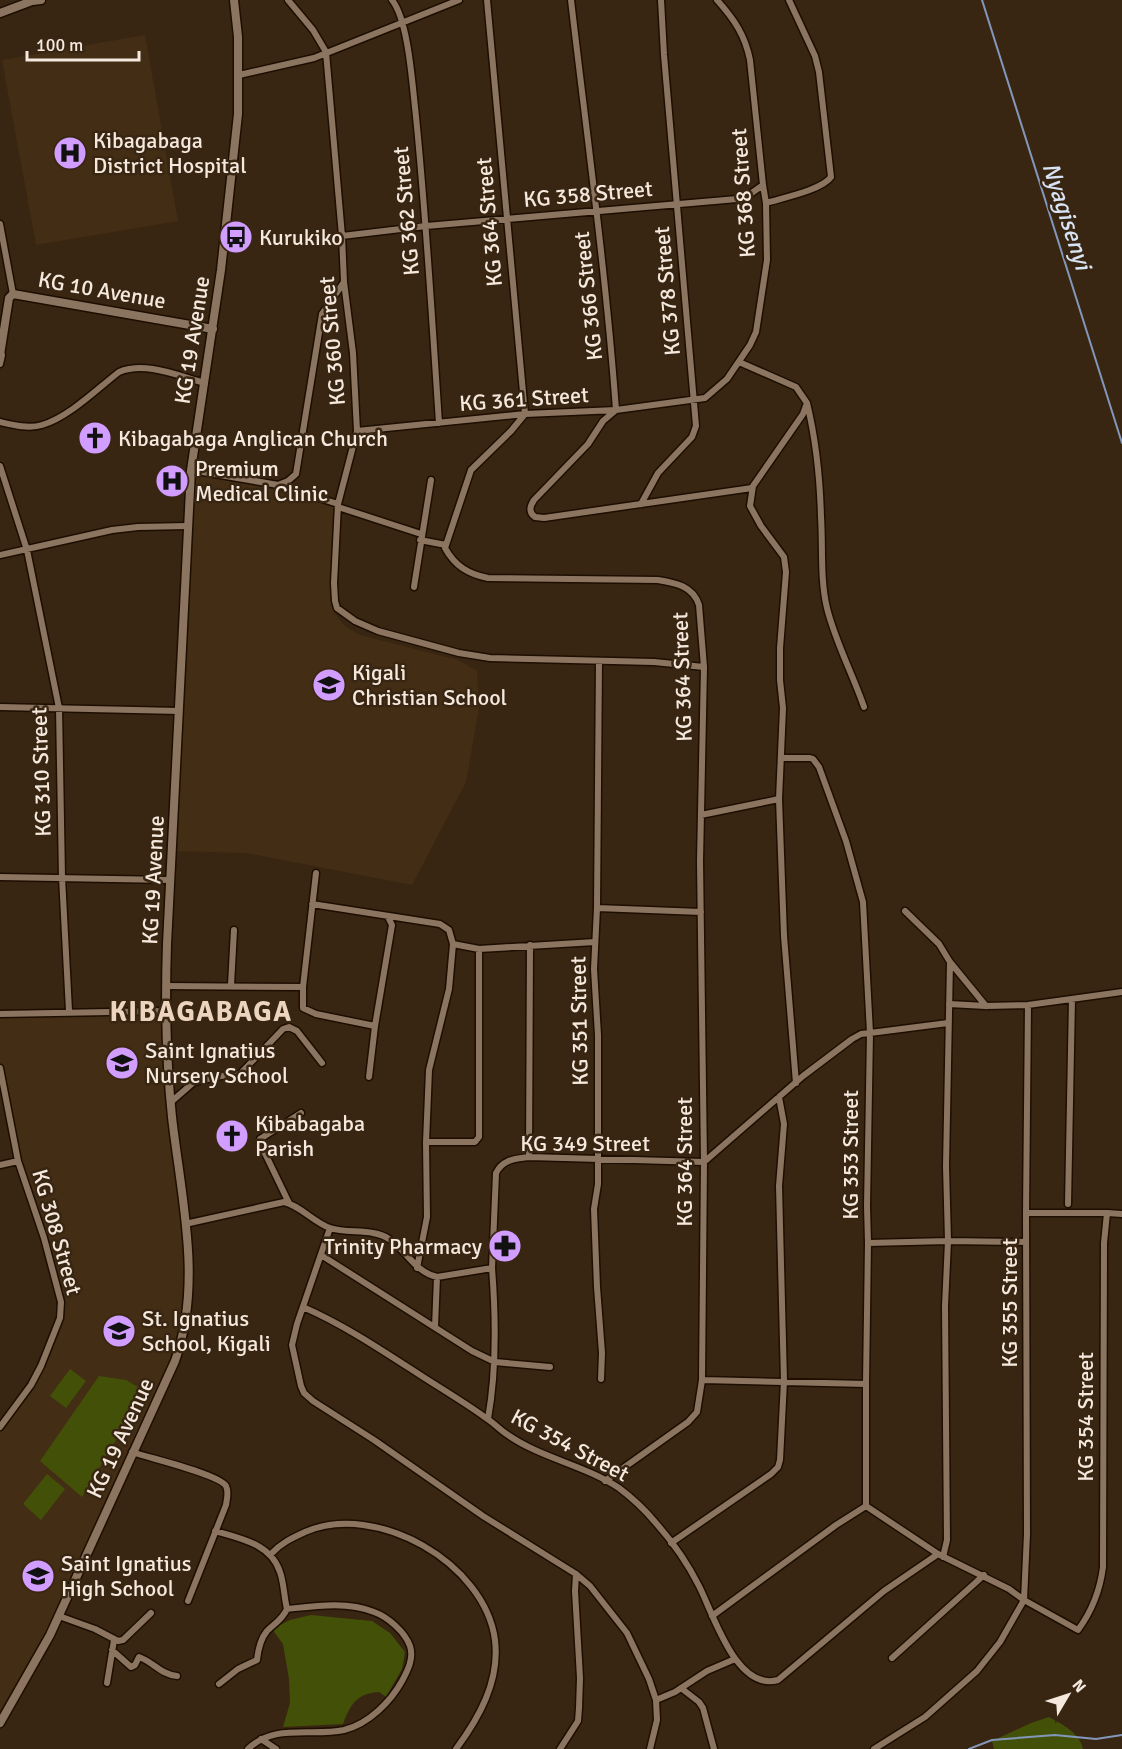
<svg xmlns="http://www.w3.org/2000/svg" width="1122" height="1749" font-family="Signika,sans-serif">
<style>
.built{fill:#432d14}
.green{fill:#435108}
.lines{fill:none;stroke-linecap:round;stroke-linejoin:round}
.stream{stroke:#8397ba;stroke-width:2}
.street-casing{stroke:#1e0e00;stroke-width:9}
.secondary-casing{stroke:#1e0e00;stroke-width:11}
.street{stroke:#8b7561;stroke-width:6}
.secondary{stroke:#8b7561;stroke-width:8}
.labels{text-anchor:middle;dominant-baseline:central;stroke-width:5;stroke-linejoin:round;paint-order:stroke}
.poi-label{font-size:22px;fill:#f5e9de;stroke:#382613;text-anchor:start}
.street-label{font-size:22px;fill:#f5e9de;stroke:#382613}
.water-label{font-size:24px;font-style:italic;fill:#d8e3f3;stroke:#382613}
.district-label{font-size:28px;font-weight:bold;letter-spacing:1.5px;fill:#ecd4be;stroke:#382613}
</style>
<rect width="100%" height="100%" fill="#382613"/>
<path class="built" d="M145,35L178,221L36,245L2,60Z
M191,470L338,504L331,601L334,613L346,627L360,635L458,660L477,671L479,708L466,782L412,885L246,853L171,851Z
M165,1011L189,1283L181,1344L50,1635L0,1722V1427L31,1385L60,1318L61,1302L18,1161L0,1065V1014Z"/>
<path class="green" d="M70,1369L86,1381L66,1408L50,1396Z
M99,1376L126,1380L145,1391L82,1497L40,1461Z
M47,1474L65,1489L41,1520L23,1504Z
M311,1615L372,1621L390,1633L405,1652L402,1669L386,1697L379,1692C357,1693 350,1705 343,1724L283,1727L290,1703L289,1679L283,1644L272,1629L290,1620Z
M1049,1717C1062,1724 1080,1733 1083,1749H994L992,1741L1031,1723Z"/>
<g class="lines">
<path class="stream" d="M982,0L1122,443
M969,1749L992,1740L1055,1735L1096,1739L1122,1735"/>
<defs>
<path id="street" d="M288,0L313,30L326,52L342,236L344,282L353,353L357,431L338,504L334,583L335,601L337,608L355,621L378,631L459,653L490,658L654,662L704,667
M392,0C408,20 412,81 415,107C426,212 432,318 439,423
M487,0L525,414L511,431L471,470L445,548C455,566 468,574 488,578L658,580C676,583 693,586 699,605L704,667L700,861L704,1162L702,1380L697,1412L688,1422L605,1481
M571,0C587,137 606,273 616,410L603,421L588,444L534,500C530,506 528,512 535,517L544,518L752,488
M239,75L314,58L459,0
M766,203C782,198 822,190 831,177L819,72L815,56L789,0
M0,224L13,294
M342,236L426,226L737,199L746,197L763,185
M739,362L796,387L807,403L803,414L753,486L750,506L761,526L784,557L786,572L780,648V680L783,708L779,799L784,936L796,1083
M0,364L2,355
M807,403C816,440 820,479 821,517C823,547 820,579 827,608C835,641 853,675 864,707
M0,422C13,425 29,429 42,425C69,417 97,389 119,372C146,361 178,376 205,383
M357,431L525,414L616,410L705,398L727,379L750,345L756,332L767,260L766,203L763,185L750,60C745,35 734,19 717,0
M0,466L27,550L59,708L62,877L69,1011
M191,470L278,485L338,504
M278,485L288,481L296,474L322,314L344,282
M641,504L658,473L692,437L696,426L664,55L661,0
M338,507L421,534
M420,540L446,545
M0,555L112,530L138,527L187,526
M414,587L431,480
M599,661L597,908L594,969L598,1035V1184L594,1209L597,1287L602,1353L601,1379
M0,707L179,711
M781,758H810L813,759L819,767L846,841L863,902L870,1033L867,1206L868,1243L866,1384V1506L938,1554L1009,1589L1024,1600L1078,1630C1092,1611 1100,1591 1103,1567L1104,1243L1107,1213L1122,1214
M701,815L779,799
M316,873L303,987V1008L316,1014L375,1026
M0,877L169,880
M312,904L440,924L449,930L453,944L449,989L429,1070L426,1142L427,1217L417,1268
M597,908L701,912
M905,911L939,944L950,962L986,1006
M453,944L479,949L595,942
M231,985L234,930
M166,986L303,987
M949,1004L986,1006L1028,1005L1122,992
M0,1014L165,1011
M0,1068L18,1161L44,1238L61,1302L60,1318L41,1366L31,1385L0,1427
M369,1077L375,1026L392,925L388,917
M171,1102L194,1082L221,1076L240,1074L283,1029L289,1027L297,1031L322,1063
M426,1142H475L479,1137V949
M529,1157L530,945
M0,1165L18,1161
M289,1203L260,1143V1139L301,1113
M1068,1204L1072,999
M1026,1213H1107
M185,1224L284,1202C301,1206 313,1222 330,1228C348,1234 373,1228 389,1239C407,1251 415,1272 437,1277L492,1268C496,1319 497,1369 488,1419
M330,1228L297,1324L292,1345L301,1386L304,1393L313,1401L374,1440L483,1516L576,1574L590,1586L627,1633L649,1679L656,1700L657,1720L650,1749
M868,1243L948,1241L1026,1242
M321,1255L472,1351L495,1362L550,1367
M492,1268L496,1173C503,1159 515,1159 529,1157L704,1162L803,1076L852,1039L861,1034L870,1033L948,1023
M303,1307C344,1325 380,1349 417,1373C440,1388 464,1402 486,1418C494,1423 500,1430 508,1435C541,1458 584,1465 619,1488C631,1497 645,1510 655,1522C672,1541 688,1564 699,1586C713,1613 736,1692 778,1680L884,1591L938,1554
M435,1327L437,1277
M702,1380L866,1384
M132,1452C149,1458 219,1474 226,1486C229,1492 227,1498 226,1505L188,1601
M215,1531C240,1538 271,1544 280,1572C284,1583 284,1597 287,1609
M671,1543L771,1474L778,1467L780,1460L784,1381L779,1186L784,1124L779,1097
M271,1554C281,1543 292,1538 305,1532C376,1501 485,1563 495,1640C500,1681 479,1718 456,1749
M943,1557L947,1540L945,1306L948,1241L946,1166L950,962
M59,1616L95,1629L118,1641L123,1640L151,1613
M712,1616L836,1525L866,1506
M112,1650L131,1667L135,1665L139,1657C153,1662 162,1675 177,1676
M892,1658L984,1575
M107,1683L114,1640
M219,1684L238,1669L257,1660C258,1651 261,1638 267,1631C275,1623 282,1620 287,1609C315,1606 347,1601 374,1612C388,1617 405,1632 410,1646C414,1658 408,1670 402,1681C391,1701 369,1724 344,1730C311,1737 275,1723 248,1749
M681,1688L699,1702L703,1708L714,1749
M656,1700L675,1692L707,1671L735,1659
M261,1739L276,1749
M560,1749L578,1721L579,1708L580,1678L575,1591L576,1574
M874,1749L925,1717L977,1671L1000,1642L1024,1600L1027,1534L1026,1213L1028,1005"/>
<path id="secondary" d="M0,13L32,1L41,0
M0,355L9,298L13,294L213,329
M0,1723L50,1635L175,1361C203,1283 181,1197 172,1117C166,1060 165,1002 167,944L191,470L221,270L238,114V37L234,0"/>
</defs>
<use href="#street" class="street-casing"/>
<use href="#secondary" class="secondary-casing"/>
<use href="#street" class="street"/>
<use href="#secondary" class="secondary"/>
</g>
<defs>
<symbol id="hospital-disc" viewBox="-11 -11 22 22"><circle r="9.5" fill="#d19dfe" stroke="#382613"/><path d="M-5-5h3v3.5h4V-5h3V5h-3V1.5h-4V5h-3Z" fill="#111"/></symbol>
<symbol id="bus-disc" viewBox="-11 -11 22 22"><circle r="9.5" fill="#d19dfe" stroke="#382613"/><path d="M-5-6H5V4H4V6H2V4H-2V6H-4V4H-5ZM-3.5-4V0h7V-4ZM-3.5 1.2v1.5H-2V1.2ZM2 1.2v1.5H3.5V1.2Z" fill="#111"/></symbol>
<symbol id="church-disc" viewBox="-11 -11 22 22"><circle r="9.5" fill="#d19dfe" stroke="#382613"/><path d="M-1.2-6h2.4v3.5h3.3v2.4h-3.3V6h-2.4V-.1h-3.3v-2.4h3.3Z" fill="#111"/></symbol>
<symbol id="school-disc" viewBox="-11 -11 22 22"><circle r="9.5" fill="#d19dfe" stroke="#382613"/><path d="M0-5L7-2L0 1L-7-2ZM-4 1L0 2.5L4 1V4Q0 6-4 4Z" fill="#111"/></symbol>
<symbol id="pharmacy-disc" viewBox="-11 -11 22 22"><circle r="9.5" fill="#d19dfe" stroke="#382613"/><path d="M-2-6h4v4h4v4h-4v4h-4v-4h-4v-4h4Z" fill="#111"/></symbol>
</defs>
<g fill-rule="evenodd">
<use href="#hospital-disc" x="51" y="134" width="38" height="38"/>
<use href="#bus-disc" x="217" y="218" width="38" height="38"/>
<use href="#church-disc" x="76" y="419" width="38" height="38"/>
<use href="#hospital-disc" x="153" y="462" width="38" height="38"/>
<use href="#school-disc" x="310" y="666" width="38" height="38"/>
<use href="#school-disc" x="103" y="1044" width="38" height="38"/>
<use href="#church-disc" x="213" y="1117" width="38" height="38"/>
<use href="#pharmacy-disc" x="486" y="1227" width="38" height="38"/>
<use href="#school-disc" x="100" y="1312" width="38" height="38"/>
<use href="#school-disc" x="19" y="1557" width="38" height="38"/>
</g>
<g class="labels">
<g class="poi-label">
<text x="93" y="140">Kibagabaga<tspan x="93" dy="25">District Hospital</tspan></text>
<text x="259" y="237">Kurukiko</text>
<text x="118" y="438">Kibagabaga Anglican Church</text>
<text x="195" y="468">Premium<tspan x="195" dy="25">Medical Clinic</tspan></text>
<text x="352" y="672">Kigali<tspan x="352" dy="25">Christian School</tspan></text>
<text x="145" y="1050">Saint Ignatius<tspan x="145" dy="25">Nursery School</tspan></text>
<text x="255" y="1123">Kibabagaba<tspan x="255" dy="25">Parish</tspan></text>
<text x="482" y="1246" text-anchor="end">Trinity Pharmacy</text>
<text x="142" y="1318">St. Ignatius<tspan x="142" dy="25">School, Kigali</tspan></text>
<text x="61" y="1563">Saint Ignatius<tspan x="61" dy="25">High School</tspan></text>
</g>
<g class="street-label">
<text transform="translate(743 193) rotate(-94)">KG 368 Street</text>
<text transform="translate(588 194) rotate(-5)">KG 358 Street</text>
<text transform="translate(406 211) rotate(-95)">KG 362 Street</text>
<text transform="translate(489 222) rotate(-95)">KG 364 Street</text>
<text transform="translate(102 290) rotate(10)">KG 10 Avenue</text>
<text transform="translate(667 291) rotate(-95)">KG 378 Street</text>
<text transform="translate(588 296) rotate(-96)">KG 366 Street</text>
<text transform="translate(192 340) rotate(-81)">KG 19 Avenue</text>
<text transform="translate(332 341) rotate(-95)">KG 360 Street</text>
<text transform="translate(524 399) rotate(-4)">KG 361 Street</text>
<text transform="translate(682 677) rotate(-92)">KG 364 Street</text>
<text transform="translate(41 772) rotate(-92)">KG 310 Street</text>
<text transform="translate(153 880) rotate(-87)">KG 19 Avenue</text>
<text transform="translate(579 1021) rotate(-91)">KG 351 Street</text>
<text x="585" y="1143">KG 349 Street</text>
<text transform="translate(850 1155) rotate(-90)">KG 353 Street</text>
<text transform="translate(684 1162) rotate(-90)">KG 364 Street</text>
<text transform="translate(57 1232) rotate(74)">KG 308 Street</text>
<text transform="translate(1009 1303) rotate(-90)">KG 355 Street</text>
<text transform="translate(1085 1417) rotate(-90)">KG 354 Street</text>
<text transform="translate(120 1438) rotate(-65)">KG 19 Avenue</text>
<text transform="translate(570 1445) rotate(28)">KG 354 Street</text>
</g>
<g class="water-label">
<text transform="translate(1067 216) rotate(72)">Nyagisenyi</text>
</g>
<g class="district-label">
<text x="201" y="1012">KIBAGABAGA</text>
</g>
</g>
<g transform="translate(1068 1695) rotate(51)" stroke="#382613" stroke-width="4.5" paint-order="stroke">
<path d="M0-4.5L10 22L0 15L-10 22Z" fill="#f5e9de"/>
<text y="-9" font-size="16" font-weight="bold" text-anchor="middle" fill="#f5e9de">N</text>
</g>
<path d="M27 51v9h112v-9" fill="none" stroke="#f5e9de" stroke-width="3"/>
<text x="36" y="51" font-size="18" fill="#f5e9de" stroke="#382613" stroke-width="4.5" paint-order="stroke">100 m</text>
</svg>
